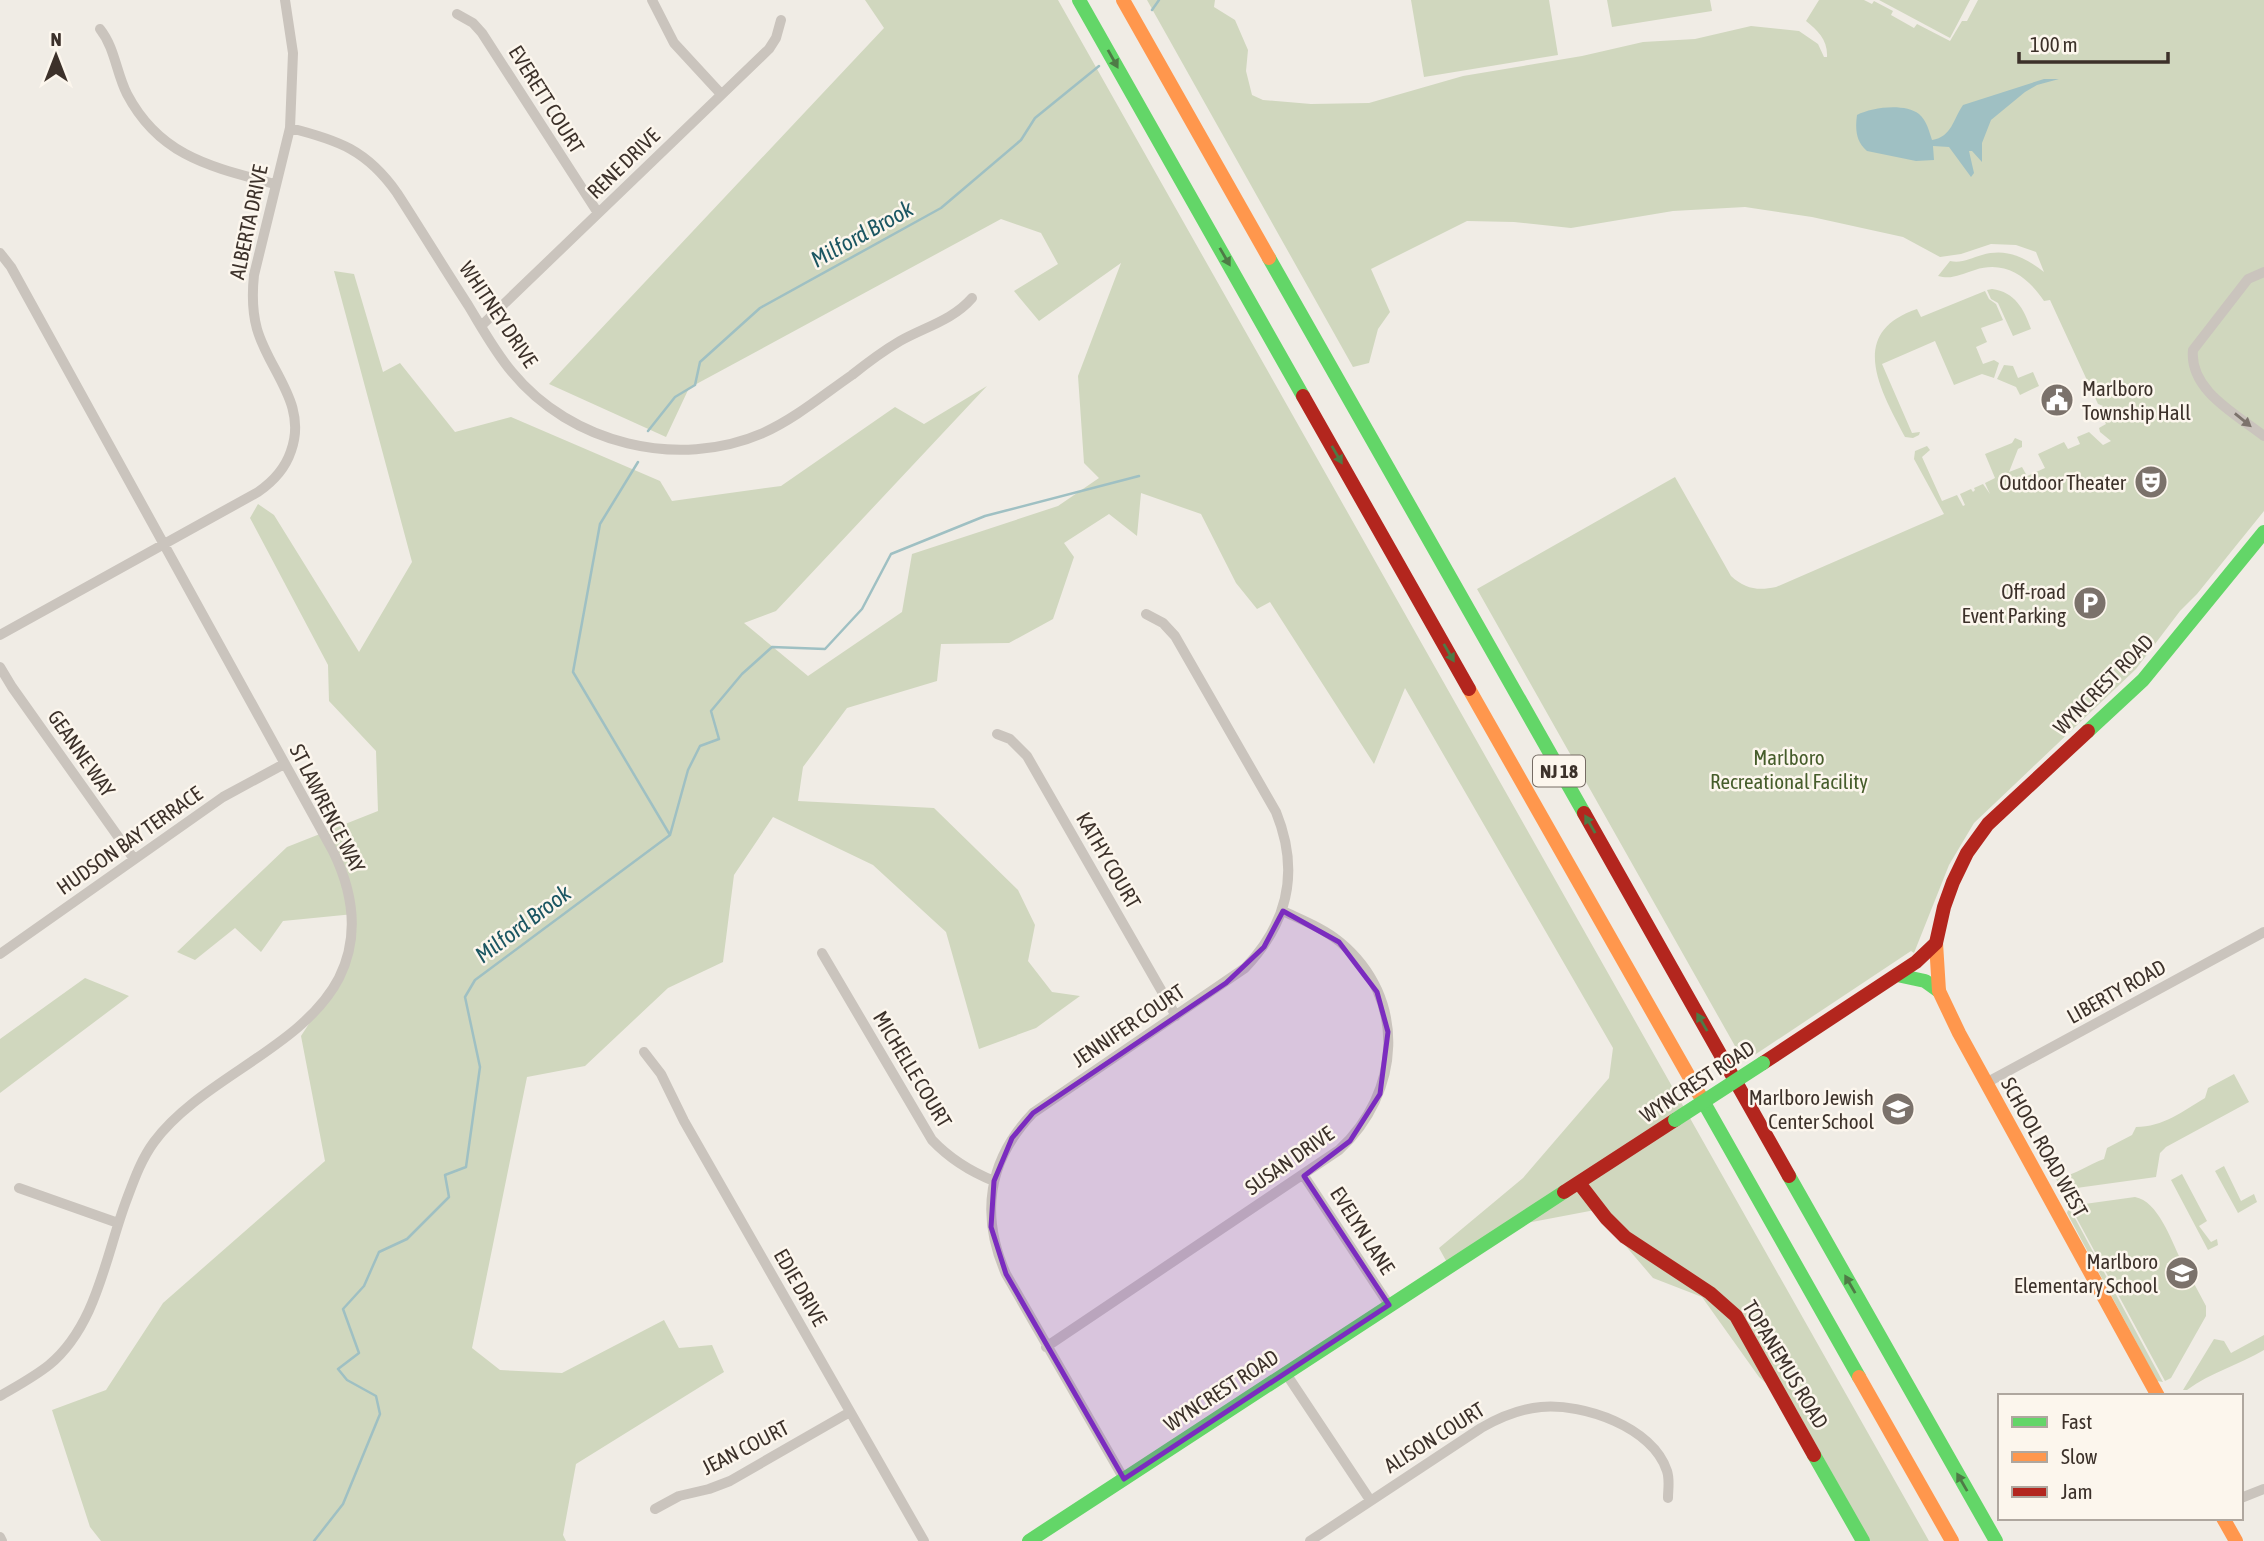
<svg xmlns="http://www.w3.org/2000/svg" width="2264" height="1541" font-family="'Asap Condensed',sans-serif">
<style>
.green{fill:#d0d7be}
.water{fill:#9fc0c3}
.lines{fill:none;stroke-linecap:round;stroke-linejoin:round}
.stream{stroke:#9fc0c3;stroke-width:2.5}
.street{stroke:#cac4bd;stroke-width:10}
.fast{stroke:#63d668;stroke-width:14}
.slow{stroke:#ff974d;stroke-width:14}
.jam{stroke:#b3261e;stroke-width:14}
.fast-bridge{stroke:#63d668;stroke-width:14}
.oneway{fill:#4e7b46}
.oneway2{fill:#7c736c}
.marked{fill:#7b2cbf;fill-opacity:0.2;stroke:#7b2cbf;stroke-width:5;stroke-linejoin:round}
.labels{text-anchor:middle;dominant-baseline:central;stroke-width:5;stroke-linejoin:round;paint-order:stroke}
.shield{fill:#fcf6ed;stroke:#766c64;stroke-width:2}
.shield-label{font-size:19px;font-weight:bold;fill:#3c312a}
.street-label{font-size:21px;fill:#3c312a;stroke:#fcf6ed}
.poi-label{font-size:21px;fill:#3c312a;stroke:#fcf6ed;text-anchor:end}
.park-label{font-size:21px;fill:#465d2b;stroke:#fcf6ed}
.water-label{font-size:23px;font-style:italic;fill:#1b5662;stroke:#fcf6ed}
</style>
<rect width="100%" height="100%" fill="#f0ece5"/>
<path class="green" d="M865,0H1058L1929,1541H1870L1796,1409L1759,1377L1702,1297L1653,1278L1595,1210L1511,1226L1449,1266L1439,1248L1523,1178L1609,1078L1613,1048L1405,688L1374,764L1270,602L1257,609L1236,583L1201,514L1141,493L1137,536L1109,514L1064,543L1074,557L1053,619L1009,643L941,644L937,681L847,708L803,767L798,801L934,808L1018,890L1035,925L1028,961L1052,992L1080,996L1036,1028L979,1049L946,932L873,865L773,817L734,875L723,962L668,988L585,1066L527,1077L472,1348L500,1370L562,1373L664,1320L679,1348L712,1345L724,1372L576,1464L563,1535L566,1541H101L90,1527L52,1410L106,1390L163,1303L325,1161L301,1036L350,961L354,914L283,921L261,952L235,928L195,960L177,952L287,847L378,811L376,751L329,701L328,665L250,518L258,504L274,515L359,652L412,562L334,271L354,274L383,372L400,363L455,432L511,417L660,481L672,501L781,486L895,407L924,424L987,386L776,611L744,623L808,676L902,612L912,554L1058,506L1099,478L1084,463L1078,376L1121,263L1039,321L1014,291L1058,264L1041,233L1001,219L689,388L666,437L549,384L884,28Z
M1147,0H1215L1214,7L1235,20L1248,50L1246,71L1252,95L1263,100L1311,104L1369,103L1463,76L1582,56L1643,42L1695,39L1751,26L1799,31L1818,44L1824,57H1827C1828,40 1818,31 1806,21L1819,0H1864L1872,4L1874,1L1893,11L1891,15L1914,28L1917,24L1950,41L1962,21H1967L1978,0H2264V511L2197,594L2180,611L2136,669L1974,823L1949,865L1914,953L1911,951L1744,1062L1477,589L1675,477L1731,576C1745,589 1758,591 1776,587L1944,514L1914,459L1915,451L1927,446L1930,450L1922,457L1942,501L1957,495L1963,506L1965,505L1960,494L1971,489L1973,492L1975,490L1974,488L1983,484L1990,494L1985,483L1995,478L1985,454L2012,443L2015,438L2022,441V447L2018,449L2009,472L2022,467L2027,476L2045,468L2038,454L2064,442L2068,449L2080,444L2077,437L2089,432L2103,445L2111,441L2100,432L2099,428L2106,424L2099,409L2103,406L2098,404L2050,300L2044,301C2028,277 2005,260 1975,270C1961,274 1952,280 1938,276L1950,261C1961,264 1971,258 1982,255C2006,248 2025,257 2044,272L2036,252L2016,245L1991,244L1961,254L1940,257L1903,237L1812,217L1745,207L1673,211L1571,228L1514,222L1467,221L1371,269L1390,312L1378,329L1369,363L1353,367Z
M1411,0H1549L1558,55L1424,77Z
M1607,0H1710L1712,11L1612,27Z
M1879,0H1970L1950,38Z
M1992,289C2015,292 2024,309 2031,329L2013,336L1998,303L1991,299L1987,290Z
M1985,291L1989,299L1996,304L2003,320L1981,328L1987,342L1976,347L1983,364L1994,360L1999,363L1994,378L1982,374L1954,385L1935,341L1882,364L1912,433L1920,432L1919,435L1913,438L1905,437C1881,391 1846,333 1917,309L1921,317Z
M2004,365L2013,366L2018,378L2033,372L2039,386L2020,395L2016,387L1997,379Z
M85,978L129,996L0,1093V1039Z
M2234,1074L2249,1102L2166,1147L2160,1153L2156,1177L2062,1190L2054,1175C2070,1180 2088,1164 2104,1159L2107,1148L2132,1135L2136,1127C2163,1127 2183,1111 2205,1098L2208,1088Z
M2224,1166L2241,1201L2254,1194L2257,1202L2238,1213L2215,1171Z
M2182,1174L2207,1221L2199,1226L2211,1242L2217,1239L2218,1245L2208,1250L2171,1180Z
M2135,1197C2158,1201 2171,1240 2181,1260L2173,1264L2167,1263L2166,1269L2171,1271L2174,1265L2182,1261L2206,1306V1316L2171,1378L2165,1381L2070,1206Z
M2069,1207L2163,1382L2157,1381L2067,1213Z
M2264,1335V1350C2239,1365 2211,1372 2187,1390H2183L2214,1339L2224,1341L2231,1353Z"/>
<path class="water" d="M2044,79H2059L2037,85L2025,92L1991,120L1982,143V162L1972,151H1969L1974,173L1971,177L1949,147L1933,146L1934,160L1916,161L1867,151C1856,142 1855,129 1857,115C1872,107 1905,103 1919,114C1927,121 1929,131 1932,140C1952,137 1953,119 1963,105Z"/>
<g class="lines">
<path class="stream" d="M1152,10L1159,0
M648,431L675,397L695,385L700,362L760,308L941,208L1021,140L1035,118L1099,66
M670,835L688,770L700,746L719,739L711,711L742,674L772,647L825,649L862,609L891,554L985,516L1139,476
M314,1541L343,1504L380,1414L376,1396L347,1380L338,1369L359,1353L343,1309L364,1286L379,1252L407,1239L449,1197L445,1175L466,1167L480,1067L465,997L475,980L670,835L573,672L600,524L638,462"/>
<path class="street" d="M652,0L674,43L721,94
M457,14L473,23L482,33L598,213
M100,29C115,48 116,72 127,94C160,157 212,167 275,184
M290,128C338,140 367,150 397,193C421,230 444,268 468,305C482,328 495,352 512,372C571,444 678,470 763,433C796,418 823,395 852,375C867,363 883,351 900,341C925,327 953,320 972,298
M0,253L11,267L333,851C353,892 360,936 339,978C303,1048 200,1079 154,1142C140,1161 133,1183 125,1204C105,1259 96,1326 49,1365C34,1377 17,1386 0,1396
M2264,272L2248,279L2193,350C2189,390 2236,414 2264,436
M481,326L769,49L776,38L781,20
M0,635L258,492C274,481 285,469 291,451C308,404 269,371 257,329C252,311 252,294 254,275L290,128L293,53L285,0
M0,667L12,687L134,859
M997,734L1010,739L1027,756L1176,1016
M822,953L932,1140C950,1159 969,1171 994,1181
M0,954L223,797L284,764
M644,1052L661,1074L684,1121L924,1541
M1986,1083L2264,932
M1304,1176L1389,1305
M19,1188L118,1223
M1046,1347L1339,1150C1401,1093 1408,998 1340,942C1323,928 1302,920 1283,911
M1285,1372L1370,1500
M1124,1479L1006,1274C980,1215 988,1160 1033,1113L1245,968C1288,923 1300,871 1276,812L1175,636L1163,623L1146,614
M2241,1498L2264,1489
M655,1509L679,1496L709,1489L730,1481L850,1412
M0,1537L2,1541
M1310,1541L1481,1428C1500,1417 1519,1409 1541,1407C1583,1403 1653,1427 1667,1471C1670,1480 1668,1489 1668,1498"/>
<path class="fast" d="M1079,0L1303,396
M1269,258L1584,813
M2088,731L2143,680L2264,532
M1897,975L1925,981L1939,991
M1699,1094L1859,1377
M1789,1176L1996,1541
M1814,1455L1863,1541
M1029,1541L1564,1192"/>
<path class="slow" d="M1123,0L1269,258
M1469,689L1699,1094
M1936,943L1939,991L1959,1033L2158,1396
M1859,1377L1952,1541
M2223,1518L2236,1541"/>
<path class="jam" d="M1303,396L1469,689
M1584,813L1789,1176
M1763,1063L1916,962L1936,943L1944,907L1953,882L1967,853L1988,824L2088,731
M1579,1183L1606,1218L1625,1237L1710,1293L1736,1316L1814,1455
M1564,1192L1675,1120"/>
<path class="fast-bridge" d="M1675,1120L1763,1063"/>
</g>
<defs><path id="oneway-solid" d="M-6-.8H1V-3.2L6.5 0L1 3.2V.8H-6Z" transform="scale(1.75)"/></defs>
<g class="oneway">
<use href="#oneway-solid" transform="translate(1113 59) rotate(61)"/>
<use href="#oneway-solid" transform="translate(1225 257) rotate(60)"/>
<use href="#oneway-solid" transform="translate(1337 455) rotate(60)"/>
<use href="#oneway-solid" transform="translate(1449 653) rotate(60)"/>
<use href="#oneway-solid" transform="translate(1590 824) rotate(-120)"/>
<use href="#oneway-solid" transform="translate(1702 1022) rotate(-120)"/>
<use href="#oneway-solid" transform="translate(1850 1284) rotate(-120)"/>
<use href="#oneway-solid" transform="translate(1962 1482) rotate(-120)"/>
</g>
<use class="oneway2" href="#oneway-solid" transform="translate(2243 420) rotate(39)"/>
<path class="marked" d="M1283,911L1339,942L1377,992L1388,1032L1380,1094L1350,1141L1304,1176L1389,1305L1124,1479L1006,1274L991,1227L994,1181L1012,1138L1033,1113L1226,983L1264,947Z"/>
<defs>
<symbol id="civic-disc" viewBox="-11 -11 22 22"><circle r="9.5" fill="#7b726b" stroke="#fcf6ed"/><path d="M-.6-6.5H3V-4.5H.6V-3L4-1V1h2V6H-6V1h2V-1L-.6-3ZM-1.2 2.5V6h2.4V2.5Z" fill="#fff"/></symbol>
<symbol id="theatre-disc" viewBox="-11 -11 22 22"><circle r="9.5" fill="#7b726b" stroke="#fcf6ed"/><path d="M-5-5.5Q0-4 5-5.5V0Q5 5 0 6Q-5 5-5 0ZM-3.3-2.5H-1v1.5H-3.3ZM1-2.5H3.3v1.5H1ZM-2.8 1Q0 5.5 2.8 1Z" fill="#fff"/></symbol>
<symbol id="parking-disc" viewBox="-11 -11 22 22"><circle r="9.5" fill="#7b726b" stroke="#fcf6ed"/><path d="M-3.5-5.5H1a3.5 3.5 0 0 1 0 7H-1V5.5H-3.5ZM-1-3.4V-.6H.8a1.4 1.4 0 0 0 0-2.8Z" fill="#fff"/></symbol>
<symbol id="school-disc" viewBox="-11 -11 22 22"><circle r="9.5" fill="#7b726b" stroke="#fcf6ed"/><path d="M0-5L7-2L0 1L-7-2ZM-4 1L0 2.5L4 1V4Q0 6-4 4Z" fill="#fff"/></symbol>
</defs>
<g fill-rule="evenodd">
<use href="#civic-disc" x="2038" y="381" width="38" height="38"/>
<use href="#theatre-disc" x="2132" y="463" width="38" height="38"/>
<use href="#parking-disc" x="2071" y="584" width="38" height="38"/>
<use href="#school-disc" x="1879" y="1090" width="38" height="38"/>
<use href="#school-disc" x="2163" y="1254" width="38" height="38"/>
</g>
<g class="labels">
<rect class="shield" x="1533" y="755.5" width="52" height="31" rx="5"/>
<g class="shield-label">
<text x="1559" y="771">NJ 18</text>
</g>
<g class="street-label">
<text transform="translate(547 99) rotate(58)">EVERETT COURT</text>
<text transform="translate(623 163) rotate(-44)">RENE DRIVE</text>
<text transform="translate(248 222) rotate(-78)">ALBERTA DRIVE</text>
<text transform="translate(499 314) rotate(56)">WHITNEY DRIVE</text>
<text transform="translate(2103 684) rotate(-45)">WYNCREST ROAD</text>
<text transform="translate(82 753) rotate(55)">GEANNE WAY</text>
<text transform="translate(328 808) rotate(63)">ST LAWRENCE WAY</text>
<text transform="translate(129 840) rotate(-35)">HUDSON BAY TERRACE</text>
<text transform="translate(1109 860) rotate(60)">KATHY COURT</text>
<text transform="translate(2116 991) rotate(-29)">LIBERTY ROAD</text>
<text transform="translate(1128 1025) rotate(-34)">JENNIFER COURT</text>
<text transform="translate(913 1069) rotate(59)">MICHELLE COURT</text>
<text transform="translate(1697 1081) rotate(-33)">WYNCREST ROAD</text>
<text transform="translate(2045 1147) rotate(61)">SCHOOL ROAD WEST</text>
<text transform="translate(1289 1160) rotate(-35)">SUSAN DRIVE</text>
<text transform="translate(1363 1230) rotate(57)">EVELYN LANE</text>
<text transform="translate(801 1287) rotate(60)">EDIE DRIVE</text>
<text transform="translate(1786 1364) rotate(59)">TOPANEMUS ROAD</text>
<text transform="translate(1221 1390) rotate(-33)">WYNCREST ROAD</text>
<text transform="translate(1434 1437) rotate(-32)">ALISON COURT</text>
<text transform="translate(745 1447) rotate(-27)">JEAN COURT</text>
</g>
<g class="poi-label">
<text x="2082" y="388" text-anchor="start">Marlboro<tspan x="2082" dy="24">Township Hall</tspan></text>
<text x="2126" y="482">Outdoor Theater</text>
<text x="2066" y="591">Off-road<tspan x="2066" dy="24">Event Parking</tspan></text>
<text x="1874" y="1097">Marlboro Jewish<tspan x="1874" dy="24">Center School</tspan></text>
<text x="2158" y="1261">Marlboro<tspan x="2158" dy="24">Elementary School</tspan></text>
</g>
<g class="park-label">
<text x="1789" y="757">Marlboro<tspan x="1789" dy="24">Recreational Facility</tspan></text>
</g>
<g class="water-label">
<text transform="translate(862 234) rotate(-29)">Milford Brook</text>
<text transform="translate(523 924) rotate(-37)">Milford Brook</text>
</g>
</g>
<rect x="1998" y="1394" width="245" height="126" fill="#fcf6ed" stroke="#afa79f" stroke-width="2"/>
<rect x="2012" y="1417" width="35" height="10" fill="#63d668" stroke="#afa79f" stroke-width="2"/>
<text x="2061" y="1429" font-size="21" fill="#3c312a">Fast</text>
<rect x="2012" y="1452" width="35" height="10" fill="#ff974d" stroke="#afa79f" stroke-width="2"/>
<text x="2061" y="1464" font-size="21" fill="#3c312a">Slow</text>
<rect x="2012" y="1487" width="35" height="10" fill="#b3261e" stroke="#afa79f" stroke-width="2"/>
<text x="2061" y="1499" font-size="21" fill="#3c312a">Jam</text>
<g transform="translate(56 56)" stroke="#fcf6ed" stroke-width="5" paint-order="stroke">
<path d="M0-5L12 26L0 18L-12 26Z" fill="#3c312a"/>
<text y="-10" font-size="19" font-weight="bold" text-anchor="middle" fill="#3c312a">N</text>
</g>
<path d="M2019 52v10h149v-10" fill="none" stroke="#3c312a" stroke-width="3.5"/>
<text x="2030" y="52" font-size="21" fill="#3c312a" stroke="#fcf6ed" stroke-width="5" paint-order="stroke">100 m</text>
</svg>
